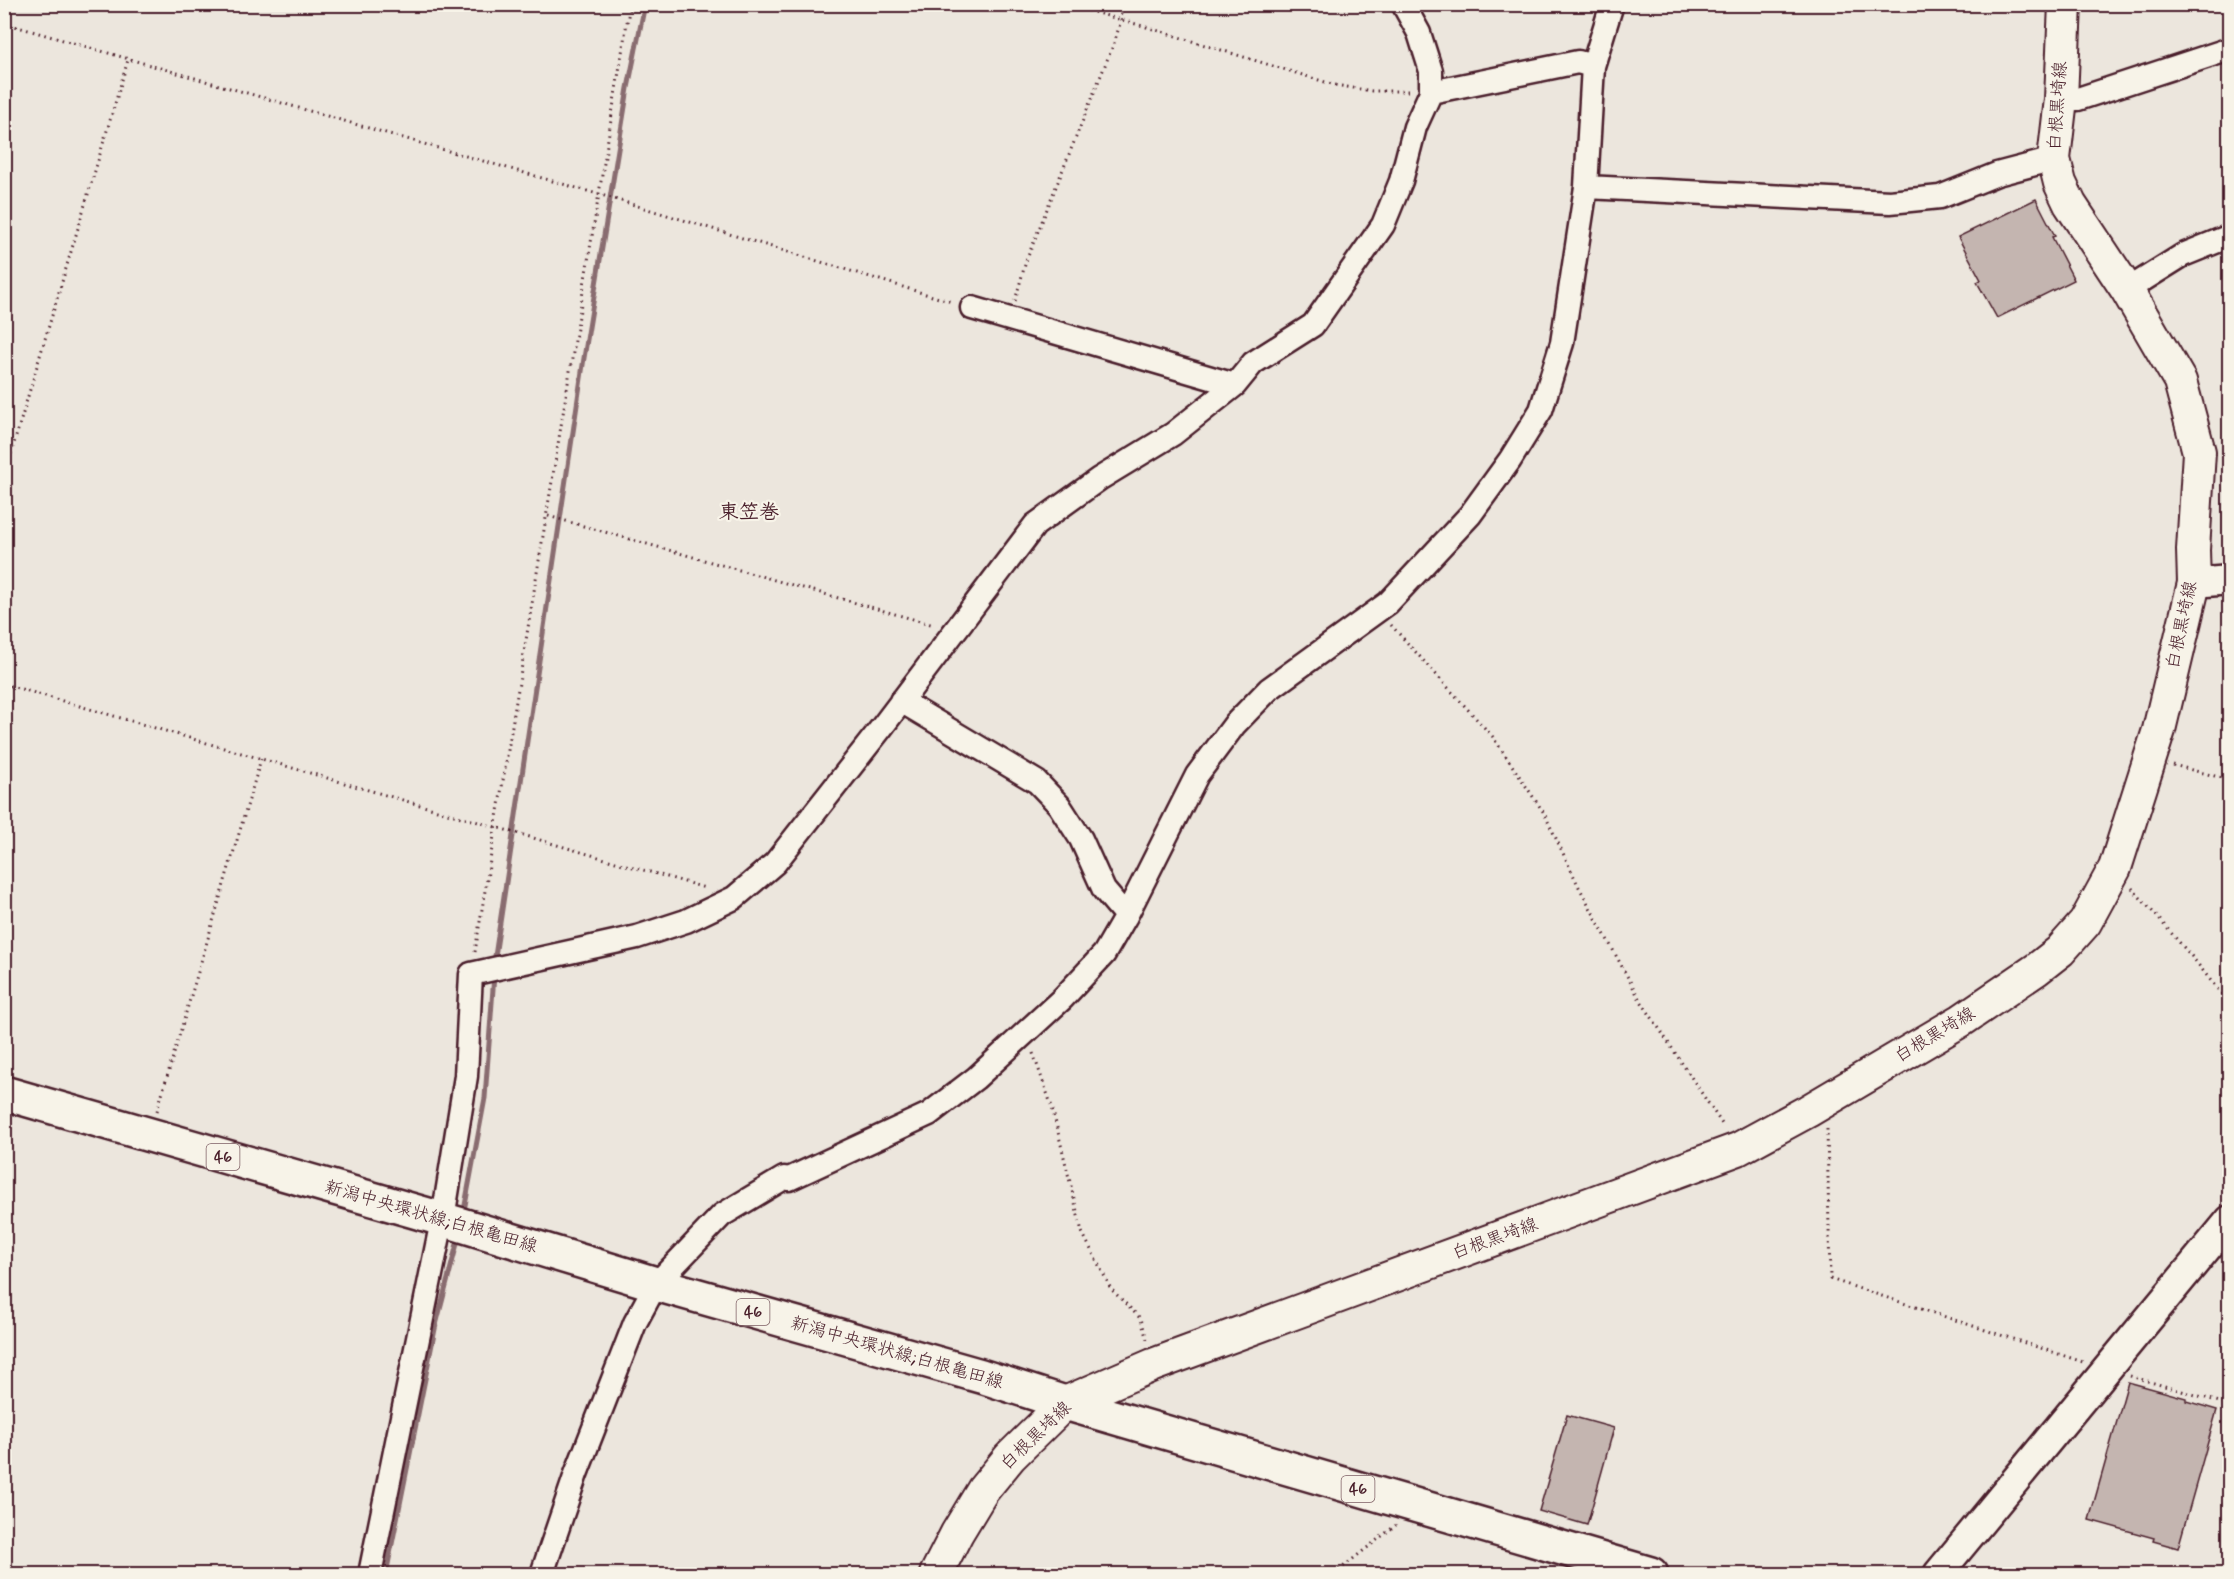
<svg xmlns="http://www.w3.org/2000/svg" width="2234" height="1579" font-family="Mynerve,'Klee One',sans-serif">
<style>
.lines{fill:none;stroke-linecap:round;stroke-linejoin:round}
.stream{stroke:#896c6f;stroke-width:5}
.building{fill:#c4b5b0;stroke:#4a1f2b;stroke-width:1.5}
.minor-casing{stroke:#4a1f2b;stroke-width:27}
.tertiary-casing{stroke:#4a1f2b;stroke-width:33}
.secondary-casing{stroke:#4a1f2b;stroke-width:36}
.primary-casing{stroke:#4a1f2b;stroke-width:38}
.path{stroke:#4a1f2b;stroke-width:3;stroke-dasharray:1.5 4.5;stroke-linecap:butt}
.minor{stroke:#f7f3e8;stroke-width:22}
.tertiary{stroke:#f7f3e8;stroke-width:28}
.secondary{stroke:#f7f3e8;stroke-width:32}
.primary{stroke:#f7f3e8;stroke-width:33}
.labels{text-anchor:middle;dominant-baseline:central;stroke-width:4.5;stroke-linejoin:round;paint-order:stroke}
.shield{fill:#f7f3e8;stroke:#7e5f64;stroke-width:1.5}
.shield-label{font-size:16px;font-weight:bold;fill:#4a1f2b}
.street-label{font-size:18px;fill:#4a1f2b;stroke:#f7f3e8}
.neighbourhood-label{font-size:20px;font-weight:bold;fill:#4a1f2b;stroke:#f7f3e8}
</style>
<rect width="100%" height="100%" fill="#ece6dd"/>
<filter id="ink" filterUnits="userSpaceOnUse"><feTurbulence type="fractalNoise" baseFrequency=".0167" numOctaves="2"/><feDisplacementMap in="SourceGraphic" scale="12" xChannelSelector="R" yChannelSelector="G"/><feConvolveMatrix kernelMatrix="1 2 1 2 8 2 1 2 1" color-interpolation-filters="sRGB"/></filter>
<g filter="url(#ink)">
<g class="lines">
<path class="stream" d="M494,963L584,358L628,88L645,4
M463,1216L485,1098L494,975
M386,1574L435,1329L459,1236"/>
</g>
<path class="building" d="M2036,199L2055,236L2052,237L2074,280L1997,318L1977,282L1981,280L1958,237Z
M2128,1382L2186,1398V1401L2217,1410L2178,1548L2153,1541L2154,1538L2089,1520Z
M1567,1415L1614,1428L1587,1525L1539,1511Z"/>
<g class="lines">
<defs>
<path id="minor" d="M1431,92L1578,62L1593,66
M2061,99H2078L2230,49
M1586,187L1890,202L1940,197L1997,174L2054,159
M2127,290L2183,255L2230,236
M972,308L1235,385
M901,701L1037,782L1059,805L1081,839L1104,890L1126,916
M370,1574L445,1206L466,1076L471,974L637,937L686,921L734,898L775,863L882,727L1035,525L1099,479L1173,434L1235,385L1253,363L1313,325L1383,225L1401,181L1415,127L1431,92V71L1419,33L1403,4
M542,1574L576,1474L635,1323L656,1284L722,1215L784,1178L789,1179L929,1114L976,1078L1062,999L1104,954L1126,916L1197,775L1235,724L1269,689L1388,603L1470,515L1510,460L1541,410L1562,343L1586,187L1593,66L1612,4"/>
<path id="tertiary" d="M2194,583L2230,580
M1938,1574L2230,1220"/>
<path id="secondary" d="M936,1574L957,1533L983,1490L1010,1457L1065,1403L1153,1365L1738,1149L1808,1111L1962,1020L2037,969L2060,951L2085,923L2115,868L2159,730L2194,583L2193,550L2199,452L2180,381L2127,290L2070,204L2060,183L2054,159L2061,99L2065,4"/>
<path id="primary" d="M4,1093L442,1219L656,1284L981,1376L1065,1403L1651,1574"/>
</defs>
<use href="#minor" class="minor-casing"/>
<use href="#tertiary" class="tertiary-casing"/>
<use href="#secondary" class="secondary-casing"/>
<use href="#primary" class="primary-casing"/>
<path class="path" d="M1065,4L1143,26L1335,85L1372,91H1408
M4,23L608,197L952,302
M1015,301L1026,261L1114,43L1121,21V4
M4,477L128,60
M548,516L934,625
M1391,625L1493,737L1544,813L1579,887L1639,998L1724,1127
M4,684L705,888
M2173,765L2230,780
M2132,888L2193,958L2230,1005
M475,952L630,4
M1033,1053L1052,1107L1082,1232L1111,1289L1141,1319L1147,1340
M157,1111L261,759
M1827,1129L1830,1279L2083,1362
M2130,1376L2230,1405
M1334,1574L1396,1525"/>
<use href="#minor" class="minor"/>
<use href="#tertiary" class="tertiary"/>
<use href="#secondary" class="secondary"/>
<use href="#primary" class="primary"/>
</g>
</g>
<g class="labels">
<g class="shield">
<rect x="206.5" y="1144" width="33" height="26" rx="4.5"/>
<rect x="736.5" y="1299" width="33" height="26" rx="4.5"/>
<rect x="1341.5" y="1476" width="33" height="26" rx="4.5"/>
</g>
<g class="shield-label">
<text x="223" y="1157">46</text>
<text x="753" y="1312">46</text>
<text x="1358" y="1489">46</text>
</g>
<g class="street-label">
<text transform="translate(2058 106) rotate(-86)">白根黒埼線</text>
<text transform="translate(2182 625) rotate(-78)">白根黒埼線</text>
<text transform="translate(1935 1035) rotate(-31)">白根黒埼線</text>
<text transform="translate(431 1217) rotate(16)">新潟中央環状線;白根亀田線</text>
<text transform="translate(1495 1239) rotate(-20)">白根黒埼線</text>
<text transform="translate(897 1353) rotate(16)">新潟中央環状線;白根亀田線</text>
<text transform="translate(1036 1436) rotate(-44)">白根黒埼線</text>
</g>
<g class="neighbourhood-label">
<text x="749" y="512">東笠巻</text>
</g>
</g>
<rect width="2234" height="1579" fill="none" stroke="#f7f3e8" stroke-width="24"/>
<rect x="12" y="12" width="2210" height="1555" fill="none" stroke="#4a1f2b" stroke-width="2" filter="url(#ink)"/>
</svg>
